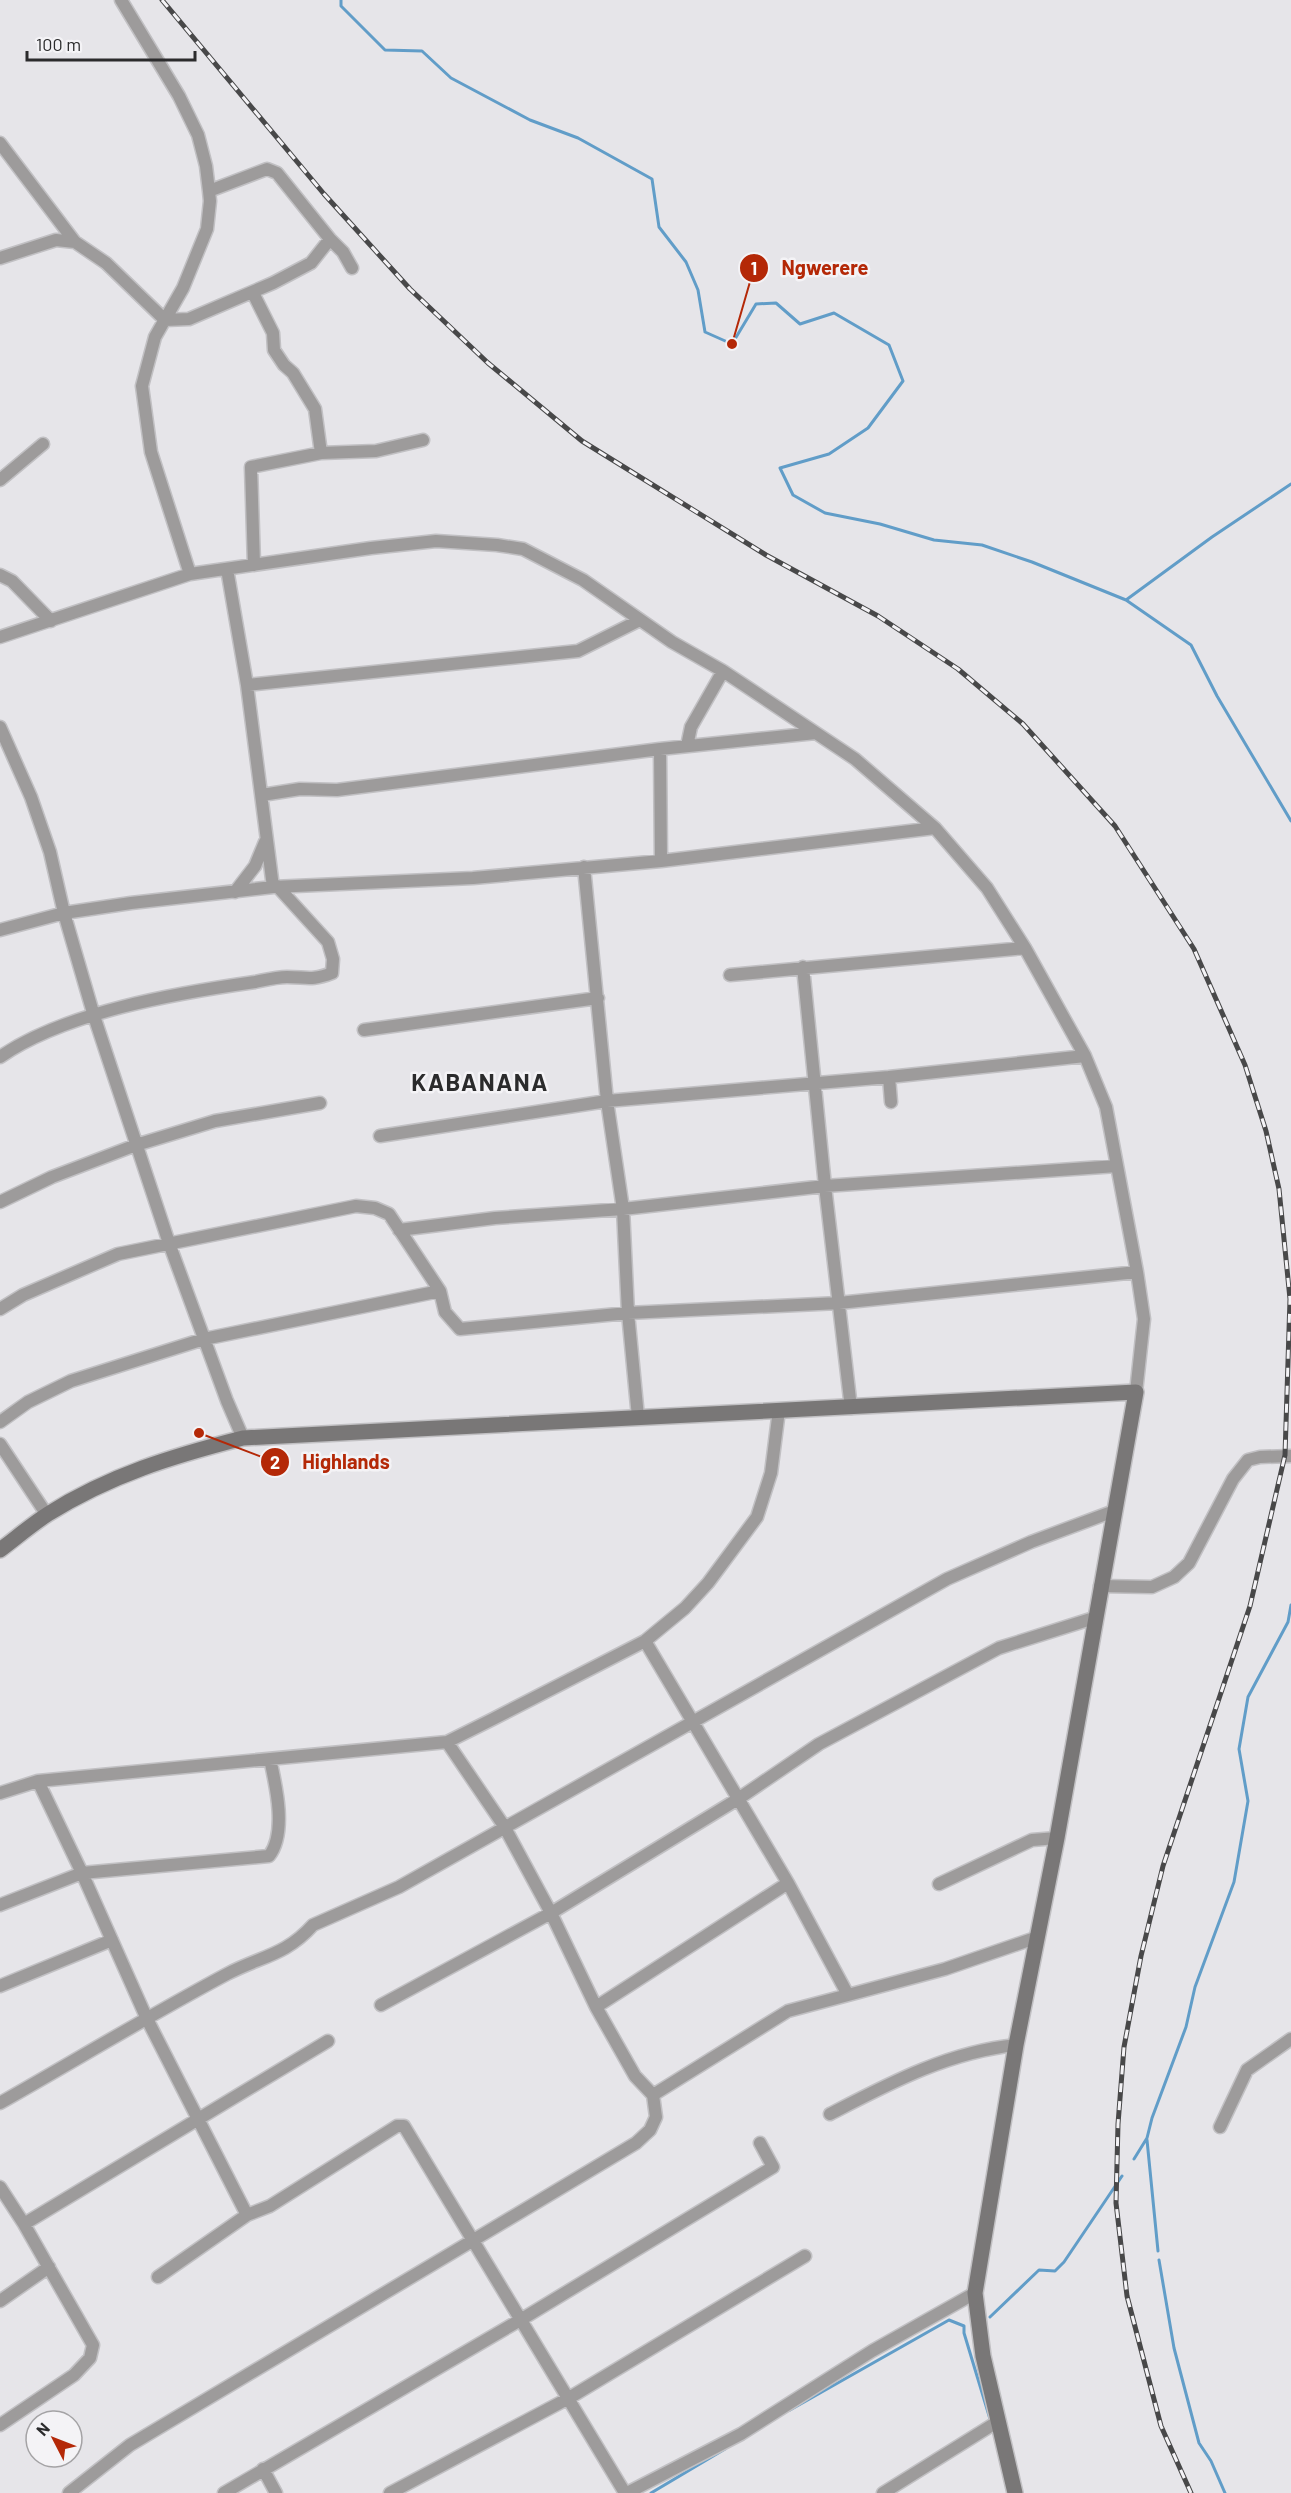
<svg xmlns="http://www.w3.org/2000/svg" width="1291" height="2493" font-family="Barlow,sans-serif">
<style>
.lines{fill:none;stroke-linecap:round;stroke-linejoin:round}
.stream{stroke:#619dc8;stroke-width:3}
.street-casing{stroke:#c1c0c3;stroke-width:15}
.secondary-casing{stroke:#c1c0c3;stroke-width:18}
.street{stroke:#9d9b9b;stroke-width:12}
.secondary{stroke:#797777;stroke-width:15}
.rail-casing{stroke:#484849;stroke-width:5}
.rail{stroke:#f4f3f6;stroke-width:3;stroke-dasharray:9;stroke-linecap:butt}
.labels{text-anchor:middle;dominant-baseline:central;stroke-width:5;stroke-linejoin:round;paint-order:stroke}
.district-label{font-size:24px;font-weight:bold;letter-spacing:1.5px;fill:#2b2b2c;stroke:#f4f3f6}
.leader{fill:none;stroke:#b42807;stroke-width:2}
.callout-dot{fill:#b42807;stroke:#f4f3f6;stroke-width:2}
.mark-label{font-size:18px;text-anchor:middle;font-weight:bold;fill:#fff}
.callout-label{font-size:20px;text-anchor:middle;font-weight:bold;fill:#b42807;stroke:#f4f3f6;stroke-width:5;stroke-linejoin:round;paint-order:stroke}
</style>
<rect width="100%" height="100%" fill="#e6e5e9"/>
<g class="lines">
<path class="stream" d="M341,0V6L385,50L422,51L451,78L530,120L578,138L652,179L659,227L686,262L698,290L705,332L732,344L756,304L776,303L800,324L834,313L889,345L903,381L868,428L829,454L780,468L793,495L825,513L880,524L934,540L982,545L1032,562L1126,600L1191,645L1217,696L1291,821
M1126,600L1212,537L1291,484
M1147,2140L1158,2251
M1134,2159L1147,2138L1152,2118L1186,2027L1195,1987L1234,1882L1248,1801L1239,1749L1248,1697L1288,1622L1291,1605
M1159,2260L1174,2348L1199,2443L1211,2461L1225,2493
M990,2317L1039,2270L1055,2271L1064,2262L1122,2176
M790,2410L949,2320L964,2326V2333L990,2419
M651,2493L725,2449"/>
<defs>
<path id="street" d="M121,0L179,96L198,135L206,166L209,191L210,201L207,229L183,288L155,337L142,386L151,452L190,574
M0,143L75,242L106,263L165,320L189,319L273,283L311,263L330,239
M209,191L267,169L277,173L330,239L343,252L352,268
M0,258L56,240L75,242
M253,293L273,333L274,350L284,365L293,373L315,409L321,453
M0,480L43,444
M254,565L251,467L321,453L376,451L423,440
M227,569L247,685L273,887
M0,575L12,581L51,621
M0,637L190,574L371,548L436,541L497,545L523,549L583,580L672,642L723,671L855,759L935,828L987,888L1025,948L1085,1056L1106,1107L1137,1272L1144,1319L1136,1392
M247,685L578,651L640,620
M0,727L31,797L50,852L64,913L94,1016L169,1243L227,1401L243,1438
M687,746L691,727L723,671
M660,749L661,861
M262,795L300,789L337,790L660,749L816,733
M584,867L607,1101L623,1209L628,1313L638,1417
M235,892L255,866L265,842
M0,930L64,913L131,903L273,887L473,878L661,861L935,828
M803,967L825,1186L851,1408
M730,975L1025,948
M364,1030L598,998
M0,1057C65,1012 177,993 255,982C265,980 276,977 287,977C307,977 311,981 332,973L333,959L328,942L277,886
M891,1102L889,1077L1085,1056
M380,1136L607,1101L889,1077
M0,1202L52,1177L136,1145L215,1121L320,1103
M399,1230L495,1218L623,1209L825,1186L1117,1166
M0,1309L23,1295L118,1254L356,1206L375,1208L389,1214L440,1291L445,1312L460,1329L628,1313L839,1303L1137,1272
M0,1422L28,1402L71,1381L204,1339L440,1291
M0,1444L47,1515
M1100,1586L1152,1587L1174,1577L1189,1563L1233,1479L1248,1460L1260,1457L1291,1456
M645,1641L788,1883L848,1995L945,1969L1038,1937
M38,1781L82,1873L147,2019L247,2215L158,2277
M0,1793L38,1781L447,1742L493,1719L645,1641L685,1608L708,1583L757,1517L771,1473L779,1410
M939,1884L1032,1840L1057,1838
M0,1905L82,1873L269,1856C287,1833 276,1786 270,1759
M0,1986L112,1940
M381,2005L551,1913L738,1799L819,1744L999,1648L1094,1618
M596,2007L788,1883
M653,2095L788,2011L848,1995
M0,2103C76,2060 150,2015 227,1974C261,1956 285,1956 313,1925L399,1887L947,1579L1031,1542L1114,1511
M830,2114C890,2083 948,2052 1016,2045
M1220,2127L1247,2070L1291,2039
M0,2187L24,2224L328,2041
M247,2215L270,2206L397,2126H404L625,2493
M0,2301L49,2267
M0,2425L74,2375L90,2358L93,2345L24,2224
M263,2469L276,2493
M69,2493L130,2445L636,2143L650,2130L656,2117L653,2095L635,2076L596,2007L551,1913L504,1826L447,1742
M224,2493L522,2319L773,2167L760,2143
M390,2493L569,2398L805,2256
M627,2493L741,2434L872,2351L975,2293
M883,2493L997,2422"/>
<path id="secondary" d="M0,1550C16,1538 31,1525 48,1514C110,1475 173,1456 243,1438L1136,1392L1057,1838L1016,2045L975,2293L983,2356L1015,2493"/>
</defs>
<use href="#street" class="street-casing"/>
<use href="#secondary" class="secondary-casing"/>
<use href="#street" class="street"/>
<use href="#secondary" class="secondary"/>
<defs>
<path id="rail" d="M162,0L324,194L410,289L488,363L582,441L766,555L878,616L958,669L1023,724L1115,826L1194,949L1245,1065L1266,1131L1279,1189L1290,1299L1285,1455L1250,1606L1163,1866L1141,1956L1124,2047L1118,2124L1116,2203L1127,2296L1161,2426L1191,2493"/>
</defs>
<use href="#rail" class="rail-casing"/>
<use href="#rail" class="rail"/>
</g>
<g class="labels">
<g class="district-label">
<text x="480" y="1081">KABANANA</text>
</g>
</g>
<path class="leader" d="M732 344L754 268M199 1433L275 1462"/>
<g class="callout-dot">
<circle cx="732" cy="344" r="6"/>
<circle cx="199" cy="1433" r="6"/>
<circle cx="754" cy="268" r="15"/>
<circle cx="275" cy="1462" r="15"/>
</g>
<g class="mark-label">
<text x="754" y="275">1</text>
<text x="275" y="1469">2</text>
</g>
<g class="callout-label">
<text x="825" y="275">Ngwerere</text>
<text x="346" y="1469">Highlands</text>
</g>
<g transform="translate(54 2439) rotate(312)"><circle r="28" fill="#f4f3f6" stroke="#a4a3a5" stroke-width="1.5"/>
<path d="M0-4.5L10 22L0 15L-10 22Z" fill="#b42807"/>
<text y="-9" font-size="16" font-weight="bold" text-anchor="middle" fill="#2b2b2c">N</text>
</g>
<path d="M27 51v9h168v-9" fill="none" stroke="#2b2b2c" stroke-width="3"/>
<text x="36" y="51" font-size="18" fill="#2b2b2c" stroke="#f4f3f6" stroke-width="4.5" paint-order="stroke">100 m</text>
</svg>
